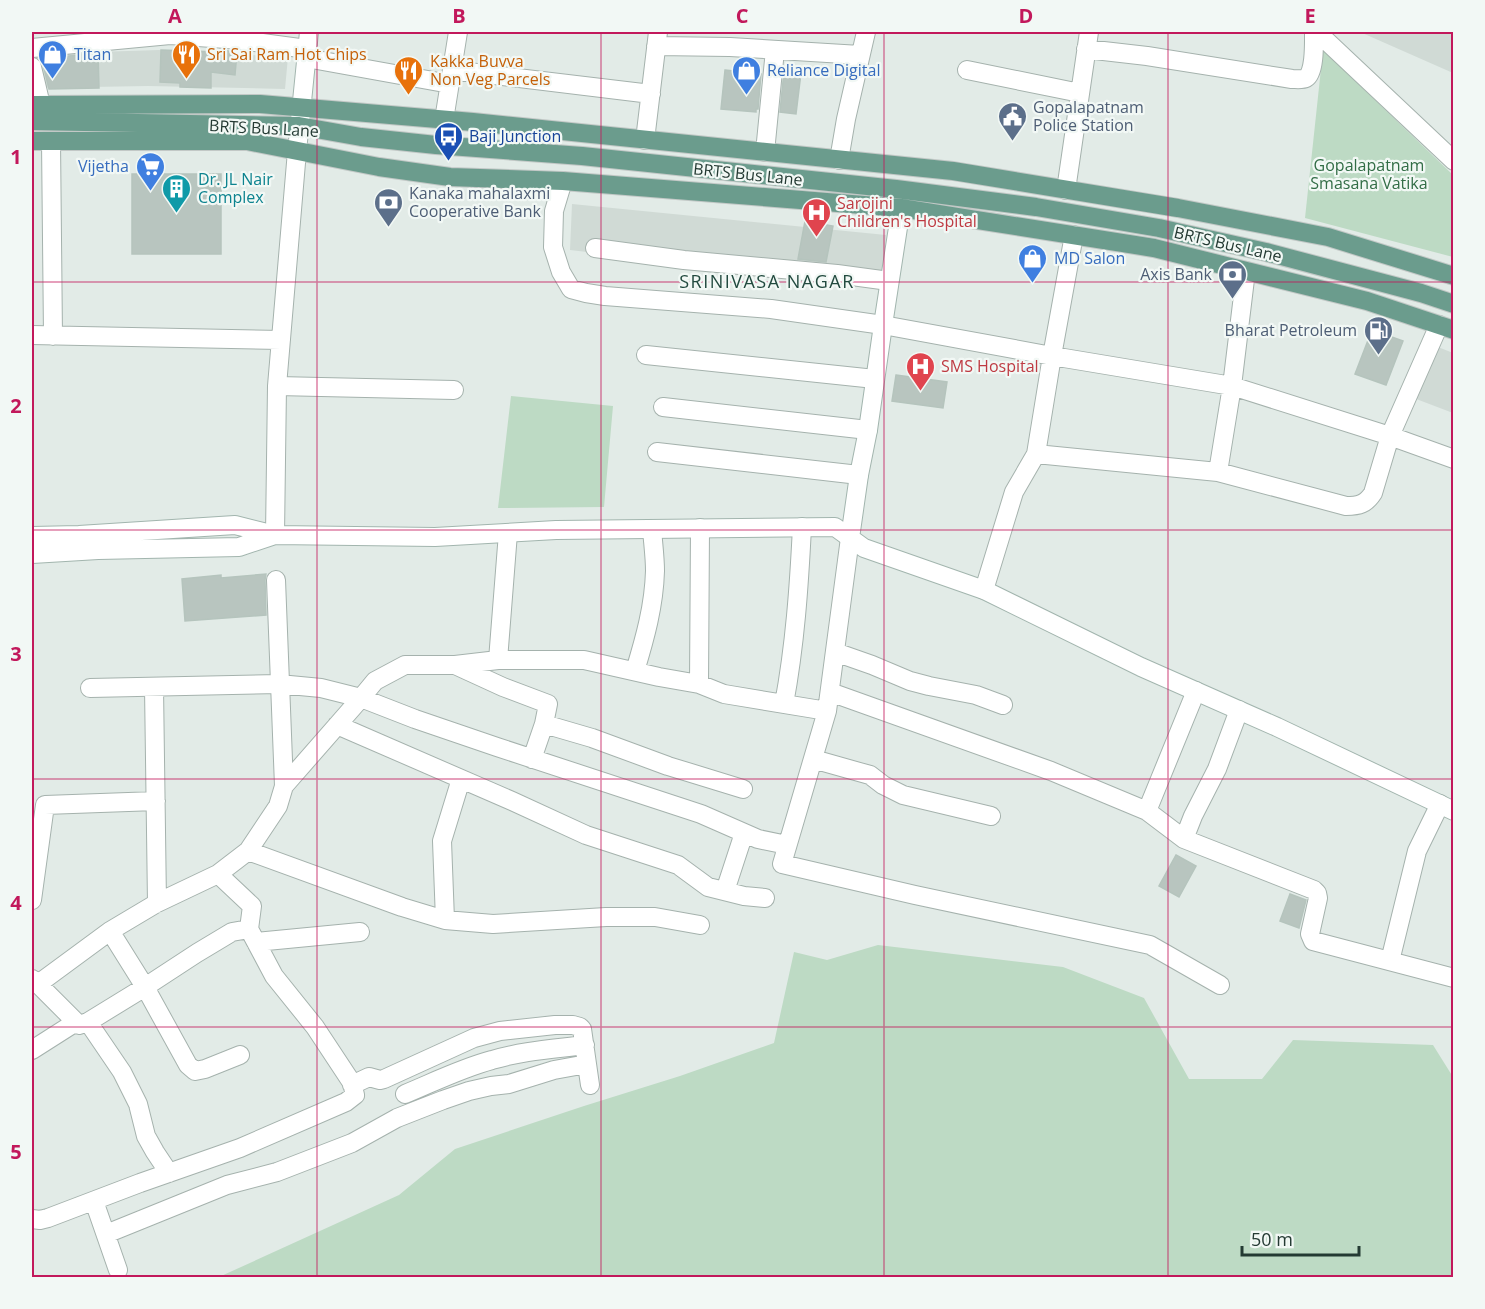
<svg xmlns="http://www.w3.org/2000/svg" width="1485" height="1309" font-family="'Open Sans',sans-serif">
<style>
.built{fill:#d0dad5}
.green{fill:#bddac4}
.building{fill:#b8c5bf;stroke:#b5c4bd;stroke-width:1.5}
.lines{fill:none;stroke-linecap:round;stroke-linejoin:round}
.street-casing{stroke:#a5b2ad;stroke-width:20}
.secondary-casing{stroke:#a2b5ae;stroke-width:20}
.primary-casing{stroke:#c2c8c6;stroke-width:20}
.street{stroke:#fff;stroke-width:18}
.secondary{stroke:#fff;stroke-width:18}
.primary{stroke:#6b9c8d;stroke-width:18}
.grid{fill:none;stroke:#c2185b;stroke-width:1.5;stroke-opacity:0.55}
.labels{text-anchor:middle;dominant-baseline:central;stroke-width:4.5;stroke-linejoin:round;paint-order:stroke}
.shop-label{font-size:16px;fill:#366cbe;stroke:#f2f8f5;text-anchor:start}
.food-label{font-size:16px;fill:#c56008;stroke:#f2f8f5;text-anchor:start}
.service-label{font-size:16px;fill:#4e5e75;stroke:#f2f8f5;text-anchor:start}
.street-label{font-size:16px;fill:#243a33;stroke:#f2f8f5}
.transit-label{font-size:16px;fill:#164399;stroke:#f2f8f5;text-anchor:start}
.park-label{font-size:16px;fill:#326d46;stroke:#f2f8f5}
.culture-label{font-size:16px;fill:#0d838f;stroke:#f2f8f5;text-anchor:start}
.health-label{font-size:16px;fill:#be3a42;stroke:#f2f8f5;text-anchor:start}
.neighbourhood-label{font-size:18px;letter-spacing:1.5px;fill:#224a3f;stroke:#f2f8f5}
.neatline{fill:none;stroke:#c2185b;stroke-width:2}
.grid-label{font-size:20px;text-anchor:middle;font-weight:bold;fill:#c2185b}
</style>
<rect width="100%" height="100%" fill="#e2ebe7"/>
<path class="built" d="M1360,32H1453V73Z
M159,50L288,57L285,89L148,86L32,88V54Z
M572,204L886,235L882,287L570,250Z
M1433,345L1453,353V413L1411,397Z"/>
<path class="green" d="M1323,50L1453,175V257L1305,218Z
M511,396L613,406L604,507L498,508Z
M878,945L1063,967L1144,998L1189,1079H1262L1293,1040L1433,1045L1453,1077V1277H219L399,1195L455,1149L584,1106L680,1076L774,1043L794,952L827,960Z"/>
<path class="building" d="M161,50L219,52V50L237,52L235,75L211,72V88L180,87V83L160,82Z
M98,53L99,88L49,89L43,64L39,59Z
M725,70L761,74L758,109H756V112L721,109Z
M784,71L801,73L796,114L780,112Z
M132,174H221V254H132Z
M805,221L833,226L826,262L798,259Z
M1372,330L1403,341L1386,385L1355,374Z
M896,375L947,382L943,408L892,401Z
M266,574L265,580L266,615L185,621L182,579L221,575V578Z
M1176,855L1196,866L1179,897L1159,886Z
M1290,894L1306,900L1299,928L1280,921Z"/>
<g class="lines">
<defs>
<path id="street" d="M1317,32L1454,161
M656,46L730,47L860,55
M32,48L170,35L240,40L307,49
M1086,49L1147,56L1292,79C1296,79 1302,80 1306,78C1315,73 1314,42 1314,32
M306,58L450,84
M32,67L41,105
M452,70L651,94
M967,70L1080,93
M444,120L458,32
M645,140L658,32
M51,141L53,336
M765,152L775,50
M839,160L846,119L866,32
M563,181L554,211L553,247L561,272L571,289L586,293L605,296L771,309L883,325L1052,356L1036,454
M1066,190L1089,32
M1074,235L1052,356L1232,386L1390,436L1454,459
M595,248L684,260L837,274L889,281
M32,335L281,340
M646,355L875,379
M277,386L454,390
M663,407L868,430
M657,452L859,475
M1218,472L1232,386L1246,271
M275,535L277,386L297,151
M850,538L827,711L782,864L915,895L1150,945L1220,985
M276,580L284,786
M984,590L1014,492L1036,454L1218,472L1346,506C1359,506 1366,504 1373,493L1390,436L1439,325
M835,652L872,665L910,681L929,686L976,695L1003,705
M498,660L508,533
M455,665L503,687L548,704L544,724L592,738L668,766L743,789
M635,671C645,638 654,606 655,571C655,557 653,543 652,529
M699,684L700,528
M154,687L157,903
M90,688L279,684L321,688L361,698L375,681L405,665H455L498,660H584L659,677L699,684L724,694L827,711
M830,692L1051,771L1147,811L1184,839L1314,890L1317,893L1318,898L1310,934L1313,941L1454,978
M784,704C795,645 799,587 802,527
M337,725L512,801L586,835L678,865L708,887L744,896L765,898
M532,759L544,724
M813,759L870,775L883,785L903,795L991,816
M1147,811L1196,691
M1184,839L1193,816L1217,769L1239,710
M248,851L402,907L445,920L493,924L606,917H655L700,925
M725,891L744,833
M32,900L45,805L156,801
M445,920L442,841L461,779
M110,931L145,987L197,953L232,932L249,929
M256,942L360,932
M1390,961L1417,851L1440,804
M32,979L38,984L110,931L157,903L218,874L248,851L278,806L284,786L361,698L415,719L497,747L701,814L758,839L787,845
M38,984L79,1025L88,1022L145,987L188,1065L195,1071L205,1069L240,1055
M88,1022L122,1072L138,1104L146,1136L155,1152L169,1173
M32,1050L76,1022
M352,1085L369,1077L380,1080L384,1079L474,1038L500,1031L555,1025H573L580,1027L582,1029L590,1085
M405,1094C434,1082 462,1068 492,1060C522,1051 554,1049 585,1045
M94,1201L118,1270
M32,1219L40,1220L48,1218L140,1183L240,1148L346,1102L355,1095L352,1083L315,1027L274,976L249,929L252,906L218,874
M106,1234L227,1185L277,1172L352,1143L397,1118L443,1100L469,1091L491,1086L509,1084L554,1070L587,1064"/>
<path id="secondary" d="M297,151L309,32
M32,536L79,535L235,525L275,535L435,537L556,530L835,527L864,548L984,590L1141,667L1277,727L1454,811
M850,538L859,475L868,430L883,325L901,208
M32,554L98,550L239,547L275,535"/>
<path id="primary" d="M32,105L260,104L473,122L953,171L1178,208L1328,237L1454,276
M32,121L299,126L361,137L436,145L582,156L896,189L1036,207L1159,228L1266,252L1421,293L1454,304
M32,141H247L379,167L450,177L563,181L901,208L1154,248L1367,301L1454,330"/>
</defs>
<use href="#street" class="street-casing"/>
<use href="#secondary" class="secondary-casing"/>
<use href="#primary" class="primary-casing"/>
<use href="#street" class="street"/>
<use href="#secondary" class="secondary"/>
<use href="#primary" class="primary"/>
</g>
<path class="grid" d="M317,32V1278M601,32V1278M884,32V1278M1168,32V1278M32,282H1454M32,530H1454M32,779H1454M32,1027H1454"/>
<defs>
<symbol id="shop-pin" viewBox="-11 -11 22 30"><path d="M0 17L-7.5 6A9.5 9.5 0 1 1 7.5 6Z" fill="#3f7fe0" stroke="#f2f8f5"/><path d="M-5-2.5h2.3a2.7 3.5 0 0 1 5.4 0H5L5.5 6h-11ZM-1.5-2.5h3a1.5 2.3 0 0 0-3 0Z" fill="#fff"/></symbol>
<symbol id="restaurant-pin" viewBox="-11 -11 22 30"><path d="M0 17L-7.5 6A9.5 9.5 0 1 1 7.5 6Z" fill="#e8710a" stroke="#f2f8f5"/><path d="M-5-6h1v4h1v-4h1v4h1v-4h1v5L-1.5 .5V6h-2V.5L-5-1ZM5-6V6H3V1.5H1.5Q1.5-4 5-6Z" fill="#fff"/></symbol>
<symbol id="civic-pin" viewBox="-11 -11 22 30"><path d="M0 17L-7.5 6A9.5 9.5 0 1 1 7.5 6Z" fill="#5c6f8a" stroke="#f2f8f5"/><path d="M-.6-6.5H3V-4.5H.6V-3L4-1V1h2V6H-6V1h2V-1L-.6-3ZM-1.2 2.5V6h2.4V2.5Z" fill="#fff"/></symbol>
<symbol id="bus-pin" viewBox="-11 -11 22 30"><path d="M0 17L-7.5 6A9.5 9.5 0 1 1 7.5 6Z" fill="#1a4fb4" stroke="#f2f8f5"/><path d="M-5-6H5V4H4V6H2V4H-2V6H-4V4H-5ZM-3.5-4V0h7V-4ZM-3.5 1.2v1.5H-2V1.2ZM2 1.2v1.5H3.5V1.2Z" fill="#fff"/></symbol>
<symbol id="supermarket-pin" viewBox="-11 -11 22 30"><path d="M0 17L-7.5 6A9.5 9.5 0 1 1 7.5 6Z" fill="#3f7fe0" stroke="#f2f8f5"/><path d="M-6-5.5h2.5l.6 2H6L4.5 2H-2.5L-4.4-4H-6ZM-1.5 3.2a1.3 1.3 0 1 0 .1 0ZM3 3.2a1.3 1.3 0 1 0 .1 0Z" fill="#fff"/></symbol>
<symbol id="building-pin" viewBox="-11 -11 22 30"><path d="M0 17L-7.5 6A9.5 9.5 0 1 1 7.5 6Z" fill="#0f9aa8" stroke="#f2f8f5"/><path d="M-4-6H4V6H1V3H-1V6H-4ZM-2.5-4.3h1.7v1.8h-1.7ZM.8-4.3h1.7v1.8H.8ZM-2.5-1h1.7V.8h-1.7ZM.8-1h1.7V.8H.8Z" fill="#fff"/></symbol>
<symbol id="bank-pin" viewBox="-11 -11 22 30"><path d="M0 17L-7.5 6A9.5 9.5 0 1 1 7.5 6Z" fill="#5c6f8a" stroke="#f2f8f5"/><path d="M-6-4H6V4H-6ZM0-2.3a2.3 2.3 0 1 0 0 4.6a2.3 2.3 0 1 0 0-4.6Z" fill="#fff"/></symbol>
<symbol id="hospital-pin" viewBox="-11 -11 22 30"><path d="M0 17L-7.5 6A9.5 9.5 0 1 1 7.5 6Z" fill="#e0444e" stroke="#f2f8f5"/><path d="M-5-5h3v3.5h4V-5h3V5h-3V1.5h-4V5h-3Z" fill="#fff"/></symbol>
<symbol id="fuel-pin" viewBox="-11 -11 22 30"><path d="M0 17L-7.5 6A9.5 9.5 0 1 1 7.5 6Z" fill="#5c6f8a" stroke="#f2f8f5"/><path d="M-5.5-6h7V0h2V4h1.3V-2.5L3-4.5l.8-.8L6-3V5H2.5V1h-1V6h-7ZM-4.2-4.7v3.2H.2V-4.7Z" fill="#fff"/></symbol>
</defs>
<g fill-rule="evenodd">
<use href="#shop-pin" x="36" y="38" width="33" height="45"/>
<use href="#restaurant-pin" x="170" y="38" width="33" height="45"/>
<use href="#restaurant-pin" x="392" y="54" width="33" height="45"/>
<use href="#shop-pin" x="730" y="54" width="33" height="45"/>
<use href="#civic-pin" x="996" y="100" width="33" height="45"/>
<use href="#bus-pin" x="432" y="120" width="33" height="45"/>
<use href="#supermarket-pin" x="134" y="150" width="33" height="45"/>
<use href="#building-pin" x="160" y="172" width="33" height="45"/>
<use href="#bank-pin" x="372" y="186" width="33" height="45"/>
<use href="#hospital-pin" x="800" y="196" width="33" height="45"/>
<use href="#shop-pin" x="1016" y="242" width="33" height="45"/>
<use href="#bank-pin" x="1216" y="258" width="33" height="45"/>
<use href="#fuel-pin" x="1362" y="314" width="33" height="45"/>
<use href="#hospital-pin" x="904" y="350" width="33" height="45"/>
</g>
<g class="labels">
<g class="shop-label">
<text x="74" y="54">Titan</text>
<text x="767" y="70">Reliance Digital</text>
<text x="129" y="166" text-anchor="end">Vijetha</text>
<text x="1054" y="258">MD Salon</text>
</g>
<g class="food-label">
<text x="207" y="54">Sri Sai Ram Hot Chips</text>
<text x="430" y="61">Kakka Buvva<tspan x="430" dy="18">Non Veg Parcels</tspan></text>
</g>
<g class="service-label">
<text x="1033" y="107">Gopalapatnam<tspan x="1033" dy="18">Police Station</tspan></text>
<text x="409" y="193">Kanaka mahalaxmi<tspan x="409" dy="18">Cooperative Bank</tspan></text>
<text x="1212" y="274" text-anchor="end">Axis Bank</text>
<text x="1357" y="330" text-anchor="end">Bharat Petroleum</text>
</g>
<g class="street-label">
<text transform="translate(264 128) rotate(3)">BRTS Bus Lane</text>
<text transform="translate(748 174) rotate(6)">BRTS Bus Lane</text>
<text transform="translate(1228 244) rotate(13)">BRTS Bus Lane</text>
</g>
<g class="transit-label">
<text x="469" y="136">Baji Junction</text>
</g>
<g class="park-label">
<text x="1369" y="165">Gopalapatnam<tspan x="1369" dy="18">Smasana Vatika</tspan></text>
</g>
<g class="culture-label">
<text x="198" y="179">Dr. JL Nair<tspan x="198" dy="18">Complex</tspan></text>
</g>
<g class="health-label">
<text x="837" y="203">Sarojini<tspan x="837" dy="18">Children's Hospital</tspan></text>
<text x="941" y="366">SMS Hospital</text>
</g>
<g class="neighbourhood-label">
<text x="767" y="281">SRINIVASA NAGAR</text>
</g>
</g>
<rect width="1485" height="1309" fill="none" stroke="#f2f8f5" stroke-width="66"/>
<path d="M1242 1246v9h117v-9" fill="none" stroke="#243a33" stroke-width="3"/>
<text x="1251" y="1246" font-size="18" fill="#243a33" stroke="#f2f8f5" stroke-width="4.5" paint-order="stroke">50 m</text>
<rect x="33" y="33" width="1419" height="1243" class="neatline"/>
<g class="grid-label">
<text x="175" y="23">A</text>
<text x="459" y="23">B</text>
<text x="742" y="23">C</text>
<text x="1026" y="23">D</text>
<text x="1310" y="23">E</text>
<text x="16" y="164">1</text>
<text x="16" y="413">2</text>
<text x="16" y="661">3</text>
<text x="16" y="910">4</text>
<text x="16" y="1159">5</text>
</g>
</svg>
